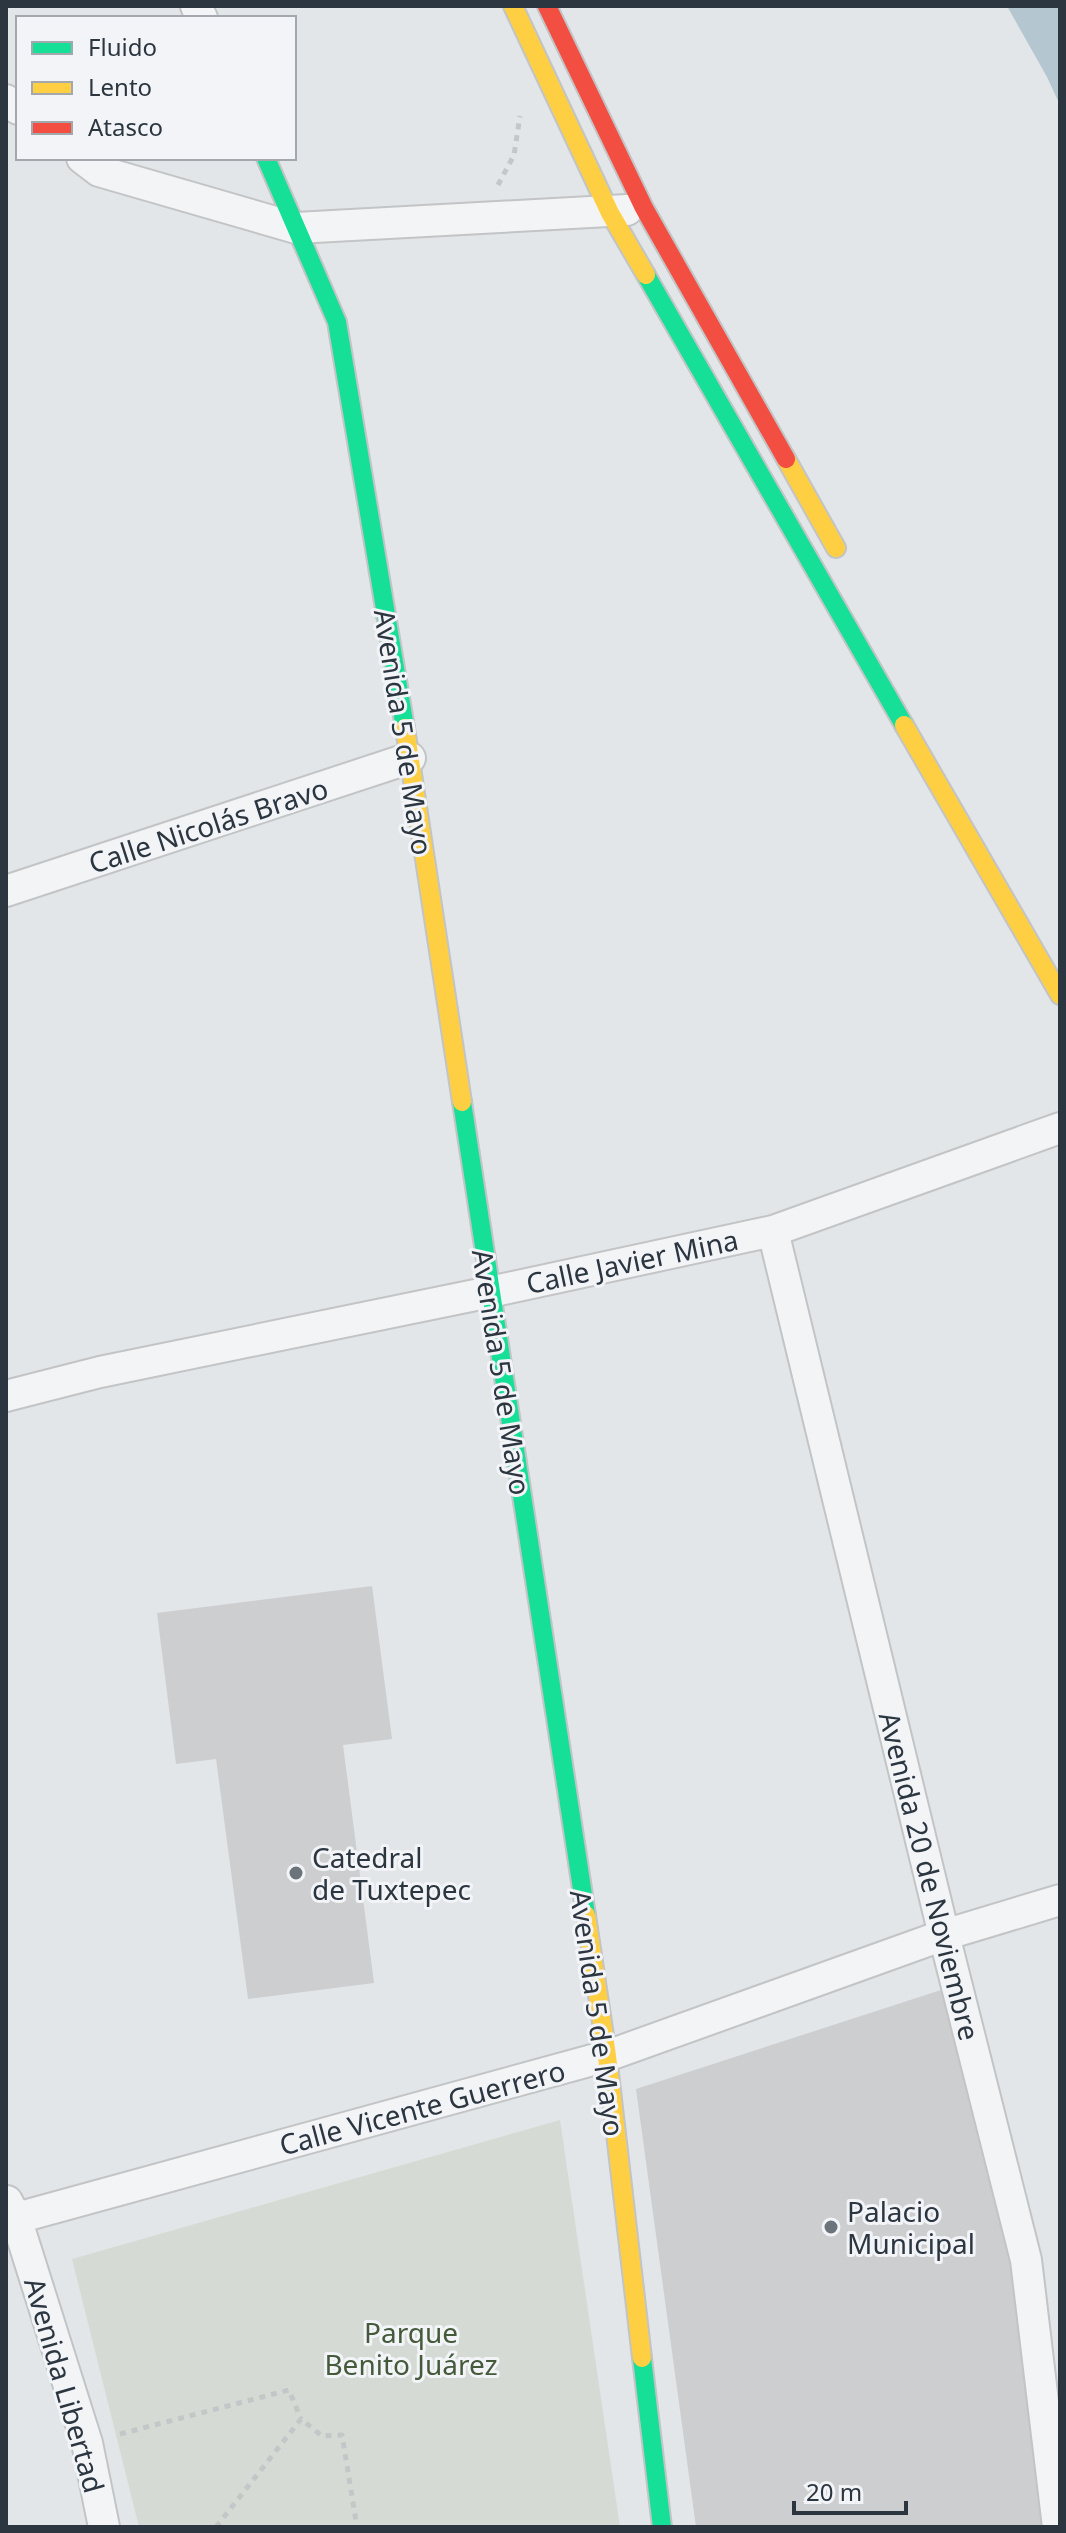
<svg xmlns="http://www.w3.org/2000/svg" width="1066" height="2533" font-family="'Noto Sans',sans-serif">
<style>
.green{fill:#d5dbd4}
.water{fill:#b4c6d0}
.building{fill:#ccced0}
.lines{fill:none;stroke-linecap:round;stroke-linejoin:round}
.street-casing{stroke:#c2c4c6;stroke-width:34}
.fast-casing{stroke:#c2c4c6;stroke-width:22}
.slow-casing{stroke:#c2c4c6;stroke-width:22}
.jam-casing{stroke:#c2c4c6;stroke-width:22}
.path{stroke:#c4c6c8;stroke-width:5;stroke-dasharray:6 6;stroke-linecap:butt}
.street{stroke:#f3f4f5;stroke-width:30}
.fast{stroke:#16e098;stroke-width:18}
.slow{stroke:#ffcf43;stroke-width:18}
.jam{stroke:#f24e42;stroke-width:18}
.poi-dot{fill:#6c747b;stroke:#f2f4f7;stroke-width:3}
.labels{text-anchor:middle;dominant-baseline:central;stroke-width:6;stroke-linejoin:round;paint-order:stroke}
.street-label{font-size:28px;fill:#2c3640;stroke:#f2f4f7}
.poi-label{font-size:28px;fill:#2c3640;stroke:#f2f4f7;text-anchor:start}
.park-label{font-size:28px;fill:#455a3a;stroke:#f2f4f7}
</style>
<rect width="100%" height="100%" fill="#e3e6e8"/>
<path class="green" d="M560,2120L620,2527H139L72,2259Z"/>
<path class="water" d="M1007,6H1060V105L1047,77Z"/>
<path class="building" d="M372,1586L392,1739L343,1745L374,1983L248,1999L216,1759L176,1764L157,1613Z
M944,1989L1029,2328L1052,2527H696L636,2089Z"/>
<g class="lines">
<defs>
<path id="street" d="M196,6L202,18
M6,100L18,109
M82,158L99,171L296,228L627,210
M6,891L410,758
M773,1231L944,1935L1026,2260L1058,2527
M6,1396L100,1372L490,1292L773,1231L1060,1128
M7,2201L16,2218L87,2443L104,2527
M6,2221L607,2056L944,1935L1060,1900"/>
<path id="fast" d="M266,158L337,322L405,728
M646,275L904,725
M462,1102L586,1915
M642,2358L662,2527"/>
<path id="slow" d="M513,6L610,213L646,275
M786,459L836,548
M904,725L1060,995
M405,728L462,1102
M586,1915L607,2056L642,2358"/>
<path id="jam" d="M547,6L644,208L786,459"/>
</defs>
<use href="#street" class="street-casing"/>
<use href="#fast" class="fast-casing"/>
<use href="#slow" class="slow-casing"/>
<use href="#jam" class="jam-casing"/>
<path class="path" d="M498,185L514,155L520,116
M120,2434L289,2390L301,2419
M216,2527L301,2419L322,2436L342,2435L357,2527"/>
<use href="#street" class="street"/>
<use href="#fast" class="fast"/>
<use href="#slow" class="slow"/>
<use href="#jam" class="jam"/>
</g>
<g class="poi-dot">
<circle cx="296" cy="1873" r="8"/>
<circle cx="831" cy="2227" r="8"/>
</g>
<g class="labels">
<g class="street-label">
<text transform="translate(404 732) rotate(81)">Avenida 5 de Mayo</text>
<text transform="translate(208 825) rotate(-18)">Calle Nicolás Bravo</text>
<text transform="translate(632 1261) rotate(-12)">Calle Javier Mina</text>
<text transform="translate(502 1372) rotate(81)">Avenida 5 de Mayo</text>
<text transform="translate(930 1876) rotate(76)">Avenida 20 de Noviembre</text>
<text transform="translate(598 2013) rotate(82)">Avenida 5 de Mayo</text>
<text transform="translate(422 2107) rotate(-15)">Calle Vicente Guerrero</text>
<text transform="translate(65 2385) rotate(74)">Avenida Libertad</text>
</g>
<g class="poi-label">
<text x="312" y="1857">Catedral<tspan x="312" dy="32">de Tuxtepec</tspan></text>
<text x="847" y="2211">Palacio<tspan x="847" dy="32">Municipal</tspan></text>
</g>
<g class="park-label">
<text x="411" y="2332">Parque<tspan x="411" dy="32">Benito Juárez</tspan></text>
</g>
</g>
<rect width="1066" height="2533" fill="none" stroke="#2c3640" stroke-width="16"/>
<rect x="16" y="16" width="280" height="144" fill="#f2f4f7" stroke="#a3a8ae" stroke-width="2"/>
<rect x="32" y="42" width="40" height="12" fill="#16e098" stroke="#a3a8ae" stroke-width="2"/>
<text x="88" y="56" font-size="24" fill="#2c3640">Fluido</text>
<rect x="32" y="82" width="40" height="12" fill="#ffcf43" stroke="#a3a8ae" stroke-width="2"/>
<text x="88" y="96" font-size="24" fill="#2c3640">Lento</text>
<rect x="32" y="122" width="40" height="12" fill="#f24e42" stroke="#a3a8ae" stroke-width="2"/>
<text x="88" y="136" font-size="24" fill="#2c3640">Atasco</text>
<path d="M794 2501v12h112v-12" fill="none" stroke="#2c3640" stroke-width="4"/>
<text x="806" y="2501" font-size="24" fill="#2c3640" stroke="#f2f4f7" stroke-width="6" paint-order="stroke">20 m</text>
</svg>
